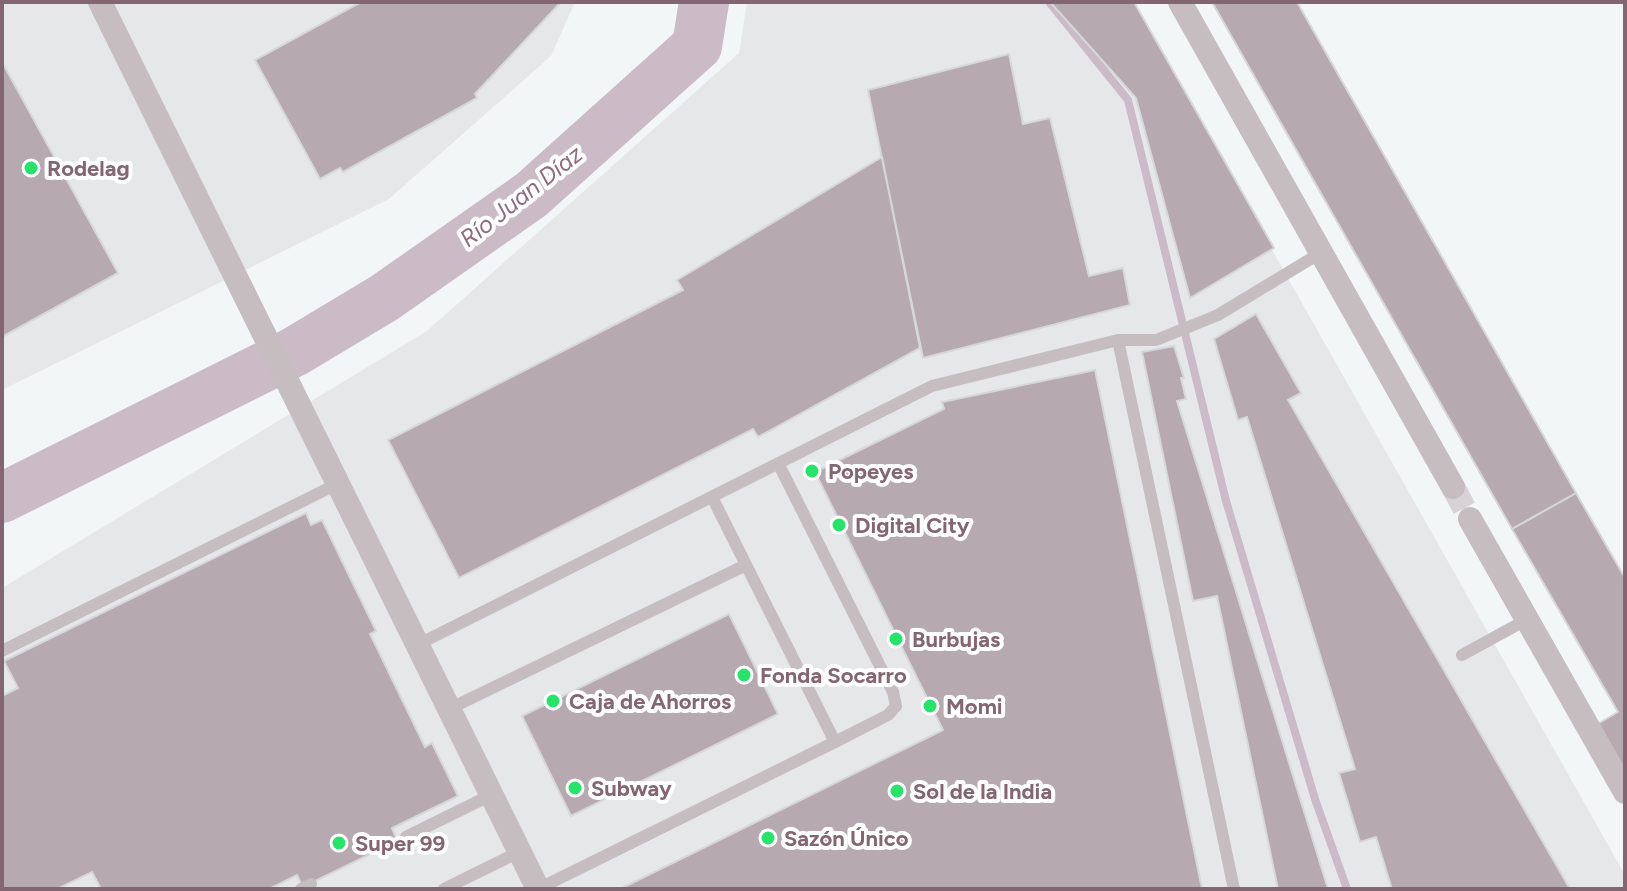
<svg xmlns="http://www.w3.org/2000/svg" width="1627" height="891" font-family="Figtree,sans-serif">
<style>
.built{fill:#e6e7e8}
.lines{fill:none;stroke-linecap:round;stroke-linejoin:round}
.stream{stroke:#cbbbc6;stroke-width:8}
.river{stroke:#cbbbc6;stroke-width:50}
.building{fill:#b7a9b0;stroke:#d5d7d8;stroke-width:2}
.minor-tunnel{stroke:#d7d2d5;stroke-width:24;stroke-dasharray:24 12;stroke-linecap:butt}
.service{stroke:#c6bdc0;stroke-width:12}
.minor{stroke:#c6bdc0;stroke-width:24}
.poi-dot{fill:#26e46a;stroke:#fff;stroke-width:3}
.labels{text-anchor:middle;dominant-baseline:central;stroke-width:8;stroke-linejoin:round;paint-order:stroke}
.poi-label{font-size:22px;font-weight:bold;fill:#846572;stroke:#fff;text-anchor:start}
.water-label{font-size:24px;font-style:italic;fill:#8e6b81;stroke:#fff}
</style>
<rect width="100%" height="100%" fill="#f3f6f6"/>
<path class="built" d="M2,2H575L551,56L389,199L2,390Z
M747,2H1132L1625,875V889H2V588L427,331L739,53Z"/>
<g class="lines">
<path class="stream" d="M1049,2L1128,100L1226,501L1315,799L1347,889"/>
<path class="river" d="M2,498L294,352L384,298L531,195L697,46L704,2"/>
</g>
<path class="building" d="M361,2H561L475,94L477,98L343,172L340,168L320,179L255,60Z
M1050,2H1134L1274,248L1190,298L1136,98Z
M1212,2H1297L1576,493L1512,529Z
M1009,54L1023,124L1050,118L1089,276L1123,268L1130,305L923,358L868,90Z
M2,62L118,273L2,337Z
M882,157L920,348L758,437L753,429L459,578L388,440L683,290L677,280Z
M1256,314L1301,393L1288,400L1570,889H1392L1376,837L1360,842L1339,773L1355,769L1247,417L1238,420L1214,339Z
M1174,346L1184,378H1181L1186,399L1177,401L1328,889H1278L1217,596L1193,601L1142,352Z
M1095,370L1202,889H620L943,730L815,472L944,409L942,402Z
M1576,493L1625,578V764L1619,768L1594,726L1618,712L1512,529Z
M306,513L311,525L322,520L376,631L370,634L425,747L432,743L458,796L392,828L397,841L303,887L297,875L269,889H101L92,872L57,889H2V696L18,688L4,661Z
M729,614L778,714L571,816L522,716Z"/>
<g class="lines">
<path class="minor-tunnel" d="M1453,487L1470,519"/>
<path class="service" d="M1118,340L1234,889
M713,499L835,742
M417,645L932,386L1118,340H1156L1218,315L1322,252
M2,651L337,484
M1462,655L1526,620
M449,709L746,565
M406,837L491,795
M301,889L311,884
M444,889L519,852
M538,889L835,742L888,715L896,706L893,692L779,465"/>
<path class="minor" d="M100,2L538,889
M1180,2L1453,487
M1470,519L1625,792"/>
</g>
<g class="poi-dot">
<circle cx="31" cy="168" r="8"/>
<circle cx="812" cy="471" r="8"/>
<circle cx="839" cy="525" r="8"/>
<circle cx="896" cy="639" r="8"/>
<circle cx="744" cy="675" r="8"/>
<circle cx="553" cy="701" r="8"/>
<circle cx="930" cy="706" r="8"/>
<circle cx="575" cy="788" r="8"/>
<circle cx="897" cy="791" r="8"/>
<circle cx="768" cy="838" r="8"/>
<circle cx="339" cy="843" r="8"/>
</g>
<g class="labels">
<g class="poi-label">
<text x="47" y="168">Rodelag</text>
<text x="828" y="471">Popeyes</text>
<text x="855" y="525">Digital City</text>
<text x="912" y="639">Burbujas</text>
<text x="760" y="675">Fonda Socarro</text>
<text x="569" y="701">Caja de Ahorros</text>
<text x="946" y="706">Momi</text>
<text x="591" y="788">Subway</text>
<text x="913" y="791">Sol de la India</text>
<text x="784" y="838">Sazón Único</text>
<text x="355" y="843">Super 99</text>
</g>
<g class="water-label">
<text transform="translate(521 196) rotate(-38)">Río Juan Díaz</text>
</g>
</g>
<rect width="1627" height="891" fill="none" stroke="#846572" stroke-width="8"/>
</svg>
